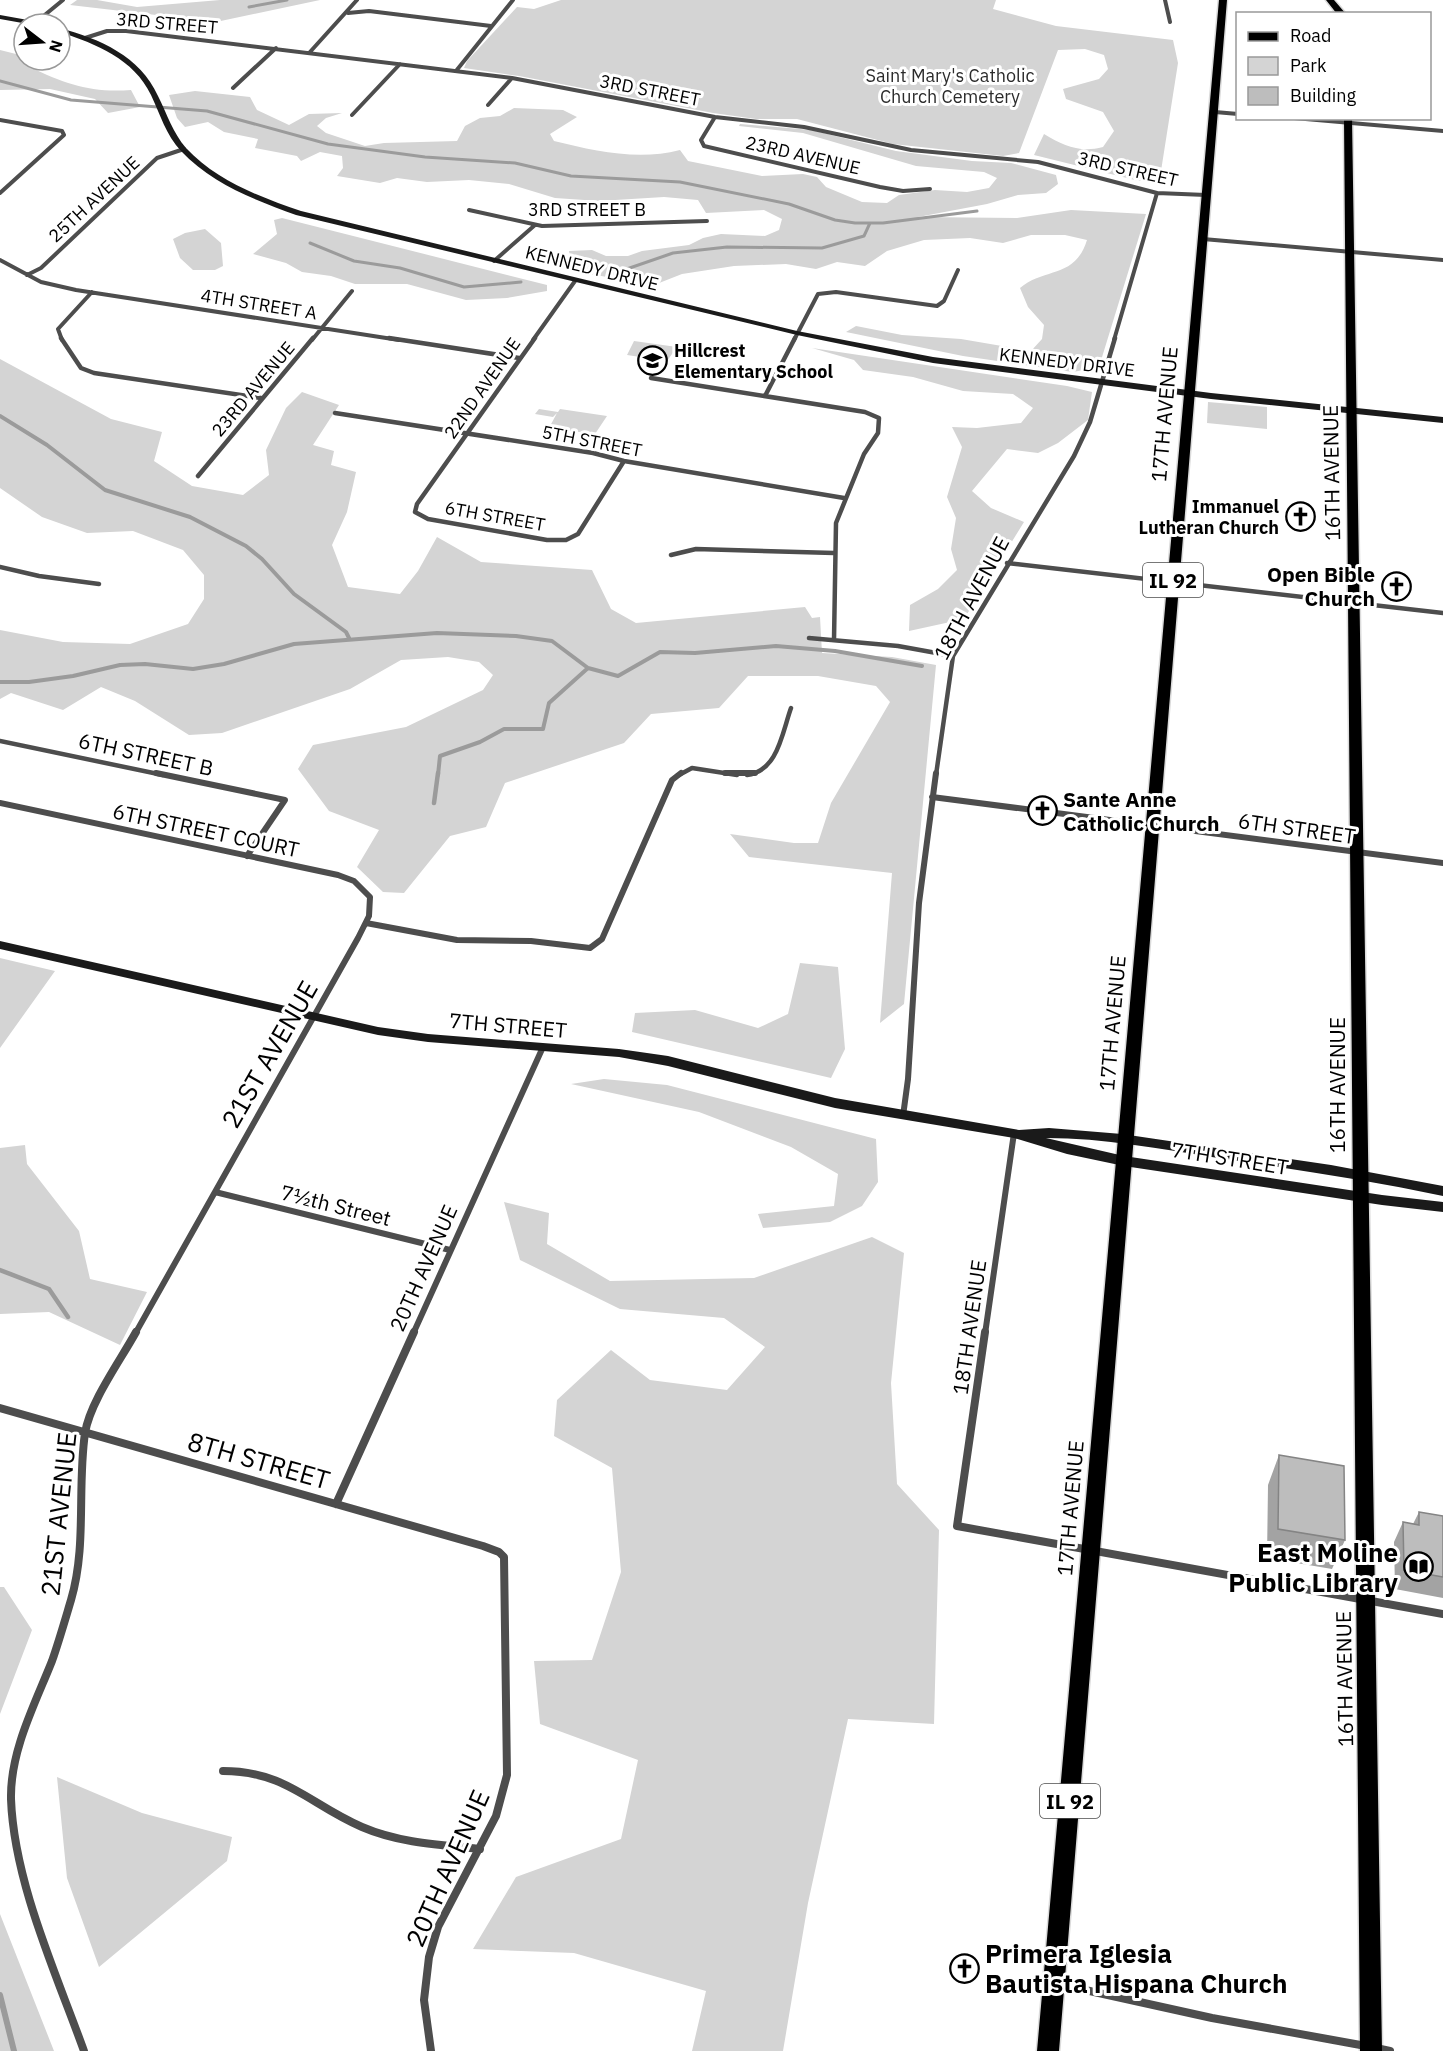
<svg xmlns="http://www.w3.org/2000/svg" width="1443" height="2051" font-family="'IBM Plex Sans',sans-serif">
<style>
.green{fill:#d4d4d4}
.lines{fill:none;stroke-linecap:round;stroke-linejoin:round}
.stream-far3{stroke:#9b9b9b;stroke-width:3}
.stream-far2{stroke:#9b9b9b;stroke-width:4}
.stream-far1{stroke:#9b9b9b;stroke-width:4.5}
.stream{stroke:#9b9b9b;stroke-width:6}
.primary-casing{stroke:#dbdbdb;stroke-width:3}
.street-far3{stroke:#4d4d4d;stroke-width:4}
.street-far2{stroke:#4d4d4d;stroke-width:4.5}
.street-far1{stroke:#4d4d4d;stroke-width:6}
.street{stroke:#4d4d4d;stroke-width:8}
.secondary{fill:#1a1a1a;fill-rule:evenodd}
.primary{fill:#000;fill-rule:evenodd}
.wall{fill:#a3a3a3}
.building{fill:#bdbdbd;stroke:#848484;stroke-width:1.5}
.labels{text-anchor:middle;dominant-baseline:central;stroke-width:6;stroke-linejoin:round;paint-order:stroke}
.far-street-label{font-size:18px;fill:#000;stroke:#fff}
.far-park-label{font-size:18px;fill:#2b2b2b;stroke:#fff}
.far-poi-label{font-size:18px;font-weight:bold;fill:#000;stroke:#fff;text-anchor:start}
.shield{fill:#fff;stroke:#4c4c4c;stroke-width:1.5}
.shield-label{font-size:20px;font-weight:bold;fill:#000}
.street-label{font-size:21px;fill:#000;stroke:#fff}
.poi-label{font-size:21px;font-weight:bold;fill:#000;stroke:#fff;text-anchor:end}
.near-street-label{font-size:26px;fill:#000;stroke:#fff}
.near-poi-label{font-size:26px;font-weight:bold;fill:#000;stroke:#fff;text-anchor:end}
</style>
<rect width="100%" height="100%" fill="#fff"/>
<path class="green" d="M77,0H97L137,7L220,0H320L216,22L70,5Z
M561,0H996L993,9L1056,26L1173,40L1178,63L1161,171L1155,178L1139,181L1034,155L1044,134C1064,146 1080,153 1103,147L1114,131L1103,112L1066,99L1063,89L1099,79L1108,69L1104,55L1085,49L1058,50L1019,153L1003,156L893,144L797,119H756L713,113L519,76L464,68L467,61L517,7L534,9Z
M0,50L24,56V60H40L30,67C65,84 91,93 131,90L140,107L108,113L95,99L50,89L0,90Z
M195,91L250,97L257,110L289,125L309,114L342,113L326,118L317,126L326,133L365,146L384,143L457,141L465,126L480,118L500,116L514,108L563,110L577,117L550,134L554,141C595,151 638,161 680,150L688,161L762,176L803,174L817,177L826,187L862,202L887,203L899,195L935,190L967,192L989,188L997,178L984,172L916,166L803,133L739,126L740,124L811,130L896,151L972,161L1011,163L1056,175L1058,184L1046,193L1018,195L987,204L918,217L1017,218L1071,210L1146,214L1099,367L1073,372L963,356L846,332L856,326L902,335L961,339L1031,351L1042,339L1044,325L1028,307L1020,288C1045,267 1075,279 1087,240L1065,235H1031L1003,243L970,238L924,240L887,251L865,266L837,262L816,269L786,264L734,266L682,274L654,285L572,271L569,251L592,250L606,256H628L642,251L689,245L703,238L721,234L765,236L779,230L782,219L764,210L706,213L698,200L664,197L599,201L555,198L509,184L469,180L427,182L397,178L380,183L337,176L343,168L342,156L320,152L301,161L297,156L255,148L258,139L224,132L208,122L185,127L177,118L169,95Z
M282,218L547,285V291L507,298L466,300L407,284H355L331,276L302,272L286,263L253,254L277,234L274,220Z
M205,229L221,243L223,266L215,270H193L180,258L173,239L185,233Z
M634,341L677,347L667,361L627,355Z
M812,348L1067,386L1092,392L1088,420L1058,443L1038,453L1007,449L972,491L991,508L1024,522L964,619L909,631L910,605L938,589L957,570L951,549L956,518L947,497L962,447L952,427L977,428L1021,423L1033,408L1013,394L963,391L913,377L863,370L854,360Z
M0,359L111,419L162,432L154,461L192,486L243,495L269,475L266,450L286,408L302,392L339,405L313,445L334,451L331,465L356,472L347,512L332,545L348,587L400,594L418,571L437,537L481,562L592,570L611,609L636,623L805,607L812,618L820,617L822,653L892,657L936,665L904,1004L880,1023L892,873L749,857L730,834L794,843H818L831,803L890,702L876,686L818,676H748L719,708L651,714L624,743L505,783L486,827L450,836L404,893L383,892L357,867L379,830L329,811L298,769L313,745L406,727L483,690L493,675L479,662L448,657L401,660L350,689L222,733L189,735L135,701L101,687L63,710L11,693L0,699V630L63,642L130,644L188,624L204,599V575L183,550L133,531L87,533L42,517L0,488Z
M1208,402L1267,407V429L1207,423Z
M539,409L558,412L560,409L607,416L595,434L549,428L557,413L553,417L535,414Z
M0,958L55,971L0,1048Z
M800,963L838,967L845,1049L831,1078L632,1032L635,1013L695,1010L758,1028L788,1014Z
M604,1079L667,1085L876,1139L878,1182L862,1206L830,1222L763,1228L758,1214L834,1206L838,1174L791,1147L699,1112L571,1084Z
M25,1145L27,1164L79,1231L90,1279L147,1292L120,1345L49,1312L0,1314V1148Z
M504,1202L549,1213L547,1244L610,1281L754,1278L872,1237L904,1253L891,1383L897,1484L939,1530L934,1724L848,1719L808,1903L783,2051H692L706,1991L574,1953L473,1949L516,1877L621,1839L638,1760L540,1724L534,1661L592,1660L621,1572L612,1468L554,1436L557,1400L611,1350L650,1380L727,1390L765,1347L724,1318L620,1309L520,1260Z
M0,1587H4L32,1630L0,1714Z
M57,1777L142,1813L232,1837L227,1861L99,1967L67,1878Z
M0,1914L54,2051H0Z"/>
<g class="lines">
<path class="stream-far3" d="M249,7L287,0
M0,81L71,100L207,111L328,144L425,157L515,163L571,176L680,182L789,204L835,220L855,223H883L977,211
M310,243L354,261L400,268L464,287L521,282
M618,272L673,253L727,247L822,248L864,236L870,223"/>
<path class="stream-far2" d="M0,416L47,445L105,490L190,517L246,546L262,559L294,594L346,632L349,638
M0,682H29L73,676L120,665L145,664L193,669L224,664L294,644L437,633L516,636L552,641L588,668L618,676L660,652L695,653L776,646L835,651L922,666
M438,775L440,756L480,742L504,729H543L549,703L588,668"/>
<path class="stream-far1" d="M434,803L438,773
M0,1270L49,1289L68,1317"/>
<path class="stream" d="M0,1995L14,2051"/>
<defs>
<path id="primary" d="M1219,0H1227L1059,2051H1037Z
M1326,0H1334L1346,14H1337Z
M1344,118H1352L1382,2051H1360Z"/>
</defs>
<use href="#primary" class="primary-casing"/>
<path class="street-far3" d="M1165,0L1170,22
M348,13L369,11L491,26
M35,23L63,0
M85,38L107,31H126L512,78L715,117L804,127L911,150L1038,162L1157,193L1206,195
M310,52L357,0
M456,71L513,0
M233,88L276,48
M488,105L512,78
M1215,112L1238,114
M352,115L400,64
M715,117L701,140L704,146L880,187L903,191L930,189
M1294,118L1443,131
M0,120L62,131L64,135L0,193
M469,210L542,226L707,221
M1203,239L1443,260
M0,260L41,282L76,290L399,340
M494,261L535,225
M27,275L41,268L157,158L184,149
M62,340L58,329L92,292
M312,340L352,291
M533,340L575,281
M794,340L818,294L836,292L937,306L944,301L958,270
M1114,340L1157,193"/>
<path class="street-far2" d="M61,338L81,368L94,373L261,398
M389,338L519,358
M535,338L417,504L415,512L428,519L547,540H566L578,534L624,461
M651,378L865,412L879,418L878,433L864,454L836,523L834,640
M765,396L795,338
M335,413L593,453L624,461L844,498
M198,476L313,338
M671,555L696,549L834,553
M1007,563L1443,613
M0,567L39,576L99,584
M809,638L898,646L953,656
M0,741L163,775
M679,775L692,768L737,775
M747,775C778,771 782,733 791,708
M936,775L953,656L1074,456L1090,422L1115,338"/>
<path class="street-far1" d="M156,773L285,800L247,856
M725,773H755
M932,797L1443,863
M0,803L338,875L354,881L370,897L369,916L358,938L135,1334
M366,923L457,940L531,941L590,948L602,939L672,780L681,773
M903,1116L908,1079L919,903L936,773
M215,1192L450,1250
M413,1334L543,1047
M985,1334L1014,1133"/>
<path class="street" d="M985,1332L957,1526L1443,1614
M0,1408L483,1546L499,1552L504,1557L507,1775L496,1816L438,1927L429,1957L424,2000L431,2051
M336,1504L414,1332
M223,1771C286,1771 309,1804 362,1827C399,1843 440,1845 480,1849
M1058,1984L1212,2018L1366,2046
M1376,2048L1390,2051
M84,2051C56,1973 14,1882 11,1799C10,1751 35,1704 52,1661C59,1641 65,1620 71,1600C87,1546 77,1488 85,1433C90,1402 120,1361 136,1332"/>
<path class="secondary" d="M0,15L39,22L42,24H28L0,19Z
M60,28C100,39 140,56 158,96C167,114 173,133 186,148C217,181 260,197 301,211L797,331L933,357L1211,393L1443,417V423L1211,399L933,363L797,335L296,215C255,200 212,184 181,151C166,135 160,114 151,95C134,59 96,44 60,32Z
M0,941L378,1027L428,1034L619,1049L668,1056L835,1098L1019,1130L1049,1128L1122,1134L1331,1165L1443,1186V1196C1368,1180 1293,1169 1218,1158C1161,1149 1104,1138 1046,1138L1124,1156L1382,1195L1443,1202V1212L1382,1205L1124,1166L1067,1154L1014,1138L835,1108L668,1066L619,1057L428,1042L378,1035L0,949Z"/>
<use href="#primary" class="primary"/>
</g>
<path class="wall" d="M1279,1455L1345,1540L1332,1569L1267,1558L1268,1485Z
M1419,1512L1443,1516V1598L1395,1589L1394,1542L1403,1522L1413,1524Z"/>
<path class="building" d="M1279,1455L1344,1466L1345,1540L1278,1529Z
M1419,1512L1443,1516V1577L1404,1570L1403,1522L1419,1525Z"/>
<defs>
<symbol id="school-ring" viewBox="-11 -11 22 22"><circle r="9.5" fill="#fff" stroke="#000" stroke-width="1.5"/><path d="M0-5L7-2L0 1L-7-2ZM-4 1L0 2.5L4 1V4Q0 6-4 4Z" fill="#000"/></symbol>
<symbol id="church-ring" viewBox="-11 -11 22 22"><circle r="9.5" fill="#fff" stroke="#000" stroke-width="1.5"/><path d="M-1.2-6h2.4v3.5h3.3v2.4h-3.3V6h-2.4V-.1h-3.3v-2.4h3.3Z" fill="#000"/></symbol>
<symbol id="library-ring" viewBox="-11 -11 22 22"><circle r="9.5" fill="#fff" stroke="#000" stroke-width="1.5"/><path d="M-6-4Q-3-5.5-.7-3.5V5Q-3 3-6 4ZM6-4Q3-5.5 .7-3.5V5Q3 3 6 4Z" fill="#000"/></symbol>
</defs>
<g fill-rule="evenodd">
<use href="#school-ring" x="636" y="344" width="33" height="33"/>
<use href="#church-ring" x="1284" y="500" width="33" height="33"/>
<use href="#church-ring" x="1380" y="570" width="33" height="33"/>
<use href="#church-ring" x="1026" y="794" width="33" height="33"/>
<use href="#library-ring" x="1402" y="1550" width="33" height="33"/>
<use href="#church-ring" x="948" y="1952" width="33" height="33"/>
</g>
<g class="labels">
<g class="far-street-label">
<text transform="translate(167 23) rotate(5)">3RD STREET</text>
<text transform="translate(650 90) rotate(11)">3RD STREET</text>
<text transform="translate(803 155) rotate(13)">23RD AVENUE</text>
<text transform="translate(1128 169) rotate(13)">3RD STREET</text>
<text transform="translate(94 199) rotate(-43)">25TH AVENUE</text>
<text x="587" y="209">3RD STREET B</text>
<text transform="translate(592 268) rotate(14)">KENNEDY DRIVE</text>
<text transform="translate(259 304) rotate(9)">4TH STREET A</text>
<text transform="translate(1067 362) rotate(7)">KENNEDY DRIVE</text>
<text transform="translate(482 388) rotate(-55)">22ND AVENUE</text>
<text transform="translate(253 389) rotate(-50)">23RD AVENUE</text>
<text transform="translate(592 441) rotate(11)">5TH STREET</text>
<text transform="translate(495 516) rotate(10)">6TH STREET</text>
</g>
<g class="far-park-label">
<text x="950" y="75">Saint Mary's Catholic<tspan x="950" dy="21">Church Cemetery</tspan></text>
</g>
<g class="far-poi-label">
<text x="674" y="350">Hillcrest<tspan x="674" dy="21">Elementary School</tspan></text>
<text x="1279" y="506" text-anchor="end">Immanuel<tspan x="1279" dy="21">Lutheran Church</tspan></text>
</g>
<g class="shield">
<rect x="1143" y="563" width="60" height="34" rx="4.5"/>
<rect x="1040" y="1784" width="60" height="34" rx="4.5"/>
</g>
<g class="shield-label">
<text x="1173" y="580">IL 92</text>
<text x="1070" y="1801">IL 92</text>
</g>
<g class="street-label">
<text transform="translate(1164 414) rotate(-85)">17TH AVENUE</text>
<text transform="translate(1331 473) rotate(-91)">16TH AVENUE</text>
<text transform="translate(971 598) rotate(-62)">18TH AVENUE</text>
<text transform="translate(146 754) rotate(12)">6TH STREET B</text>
<text transform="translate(1297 828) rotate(8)">6TH STREET</text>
<text transform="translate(206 830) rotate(12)">6TH STREET COURT</text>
<text transform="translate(1112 1023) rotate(-85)">17TH AVENUE</text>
<text transform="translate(508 1025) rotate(5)">7TH STREET</text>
<text transform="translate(1337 1085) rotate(-90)">16TH AVENUE</text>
<text transform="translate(1230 1158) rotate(9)">7TH STREET</text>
<text transform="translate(336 1205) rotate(14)">7½th Street</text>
<text transform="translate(423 1268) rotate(-66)">20TH AVENUE</text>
<text transform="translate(969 1327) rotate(-82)">18TH AVENUE</text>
<text transform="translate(1070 1508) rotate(-85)">17TH AVENUE</text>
<text transform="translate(1344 1679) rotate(-91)">16TH AVENUE</text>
</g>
<g class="poi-label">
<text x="1375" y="574">Open Bible<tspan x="1375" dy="24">Church</tspan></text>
<text x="1063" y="799" text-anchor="start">Sante Anne<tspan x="1063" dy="24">Catholic Church</tspan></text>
</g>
<g class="near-street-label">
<text transform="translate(269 1054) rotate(-60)">21ST AVENUE</text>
<text transform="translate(259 1460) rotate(16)">8TH STREET</text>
<text transform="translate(58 1514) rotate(-84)">21ST AVENUE</text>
<text transform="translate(447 1868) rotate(-66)">20TH AVENUE</text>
</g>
<g class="near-poi-label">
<text x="1398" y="1552">East Moline<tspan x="1398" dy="30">Public Library</tspan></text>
<text x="985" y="1953" text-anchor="start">Primera Iglesia<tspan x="985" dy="30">Bautista Hispana Church</tspan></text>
</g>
</g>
<rect x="1236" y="12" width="195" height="108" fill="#ffffff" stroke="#999999" stroke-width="1.5"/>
<rect x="1248" y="32" width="30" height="9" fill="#000000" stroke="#999999" stroke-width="1.5"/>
<text x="1290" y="42" font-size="18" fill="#000000">Road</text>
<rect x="1248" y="57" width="30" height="18" fill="#d4d4d4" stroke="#999999" stroke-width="1.5"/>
<text x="1290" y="72" font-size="18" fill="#000000">Park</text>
<rect x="1248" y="87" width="30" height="18" fill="#bdbdbd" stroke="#999999" stroke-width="1.5"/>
<text x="1290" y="102" font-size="18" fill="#000000">Building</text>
<g transform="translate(42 42) rotate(107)"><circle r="28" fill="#ffffff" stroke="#999999" stroke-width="1.5"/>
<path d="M0-4.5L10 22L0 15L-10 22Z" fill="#000000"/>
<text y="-9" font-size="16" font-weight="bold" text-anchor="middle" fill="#000000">N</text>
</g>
</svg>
